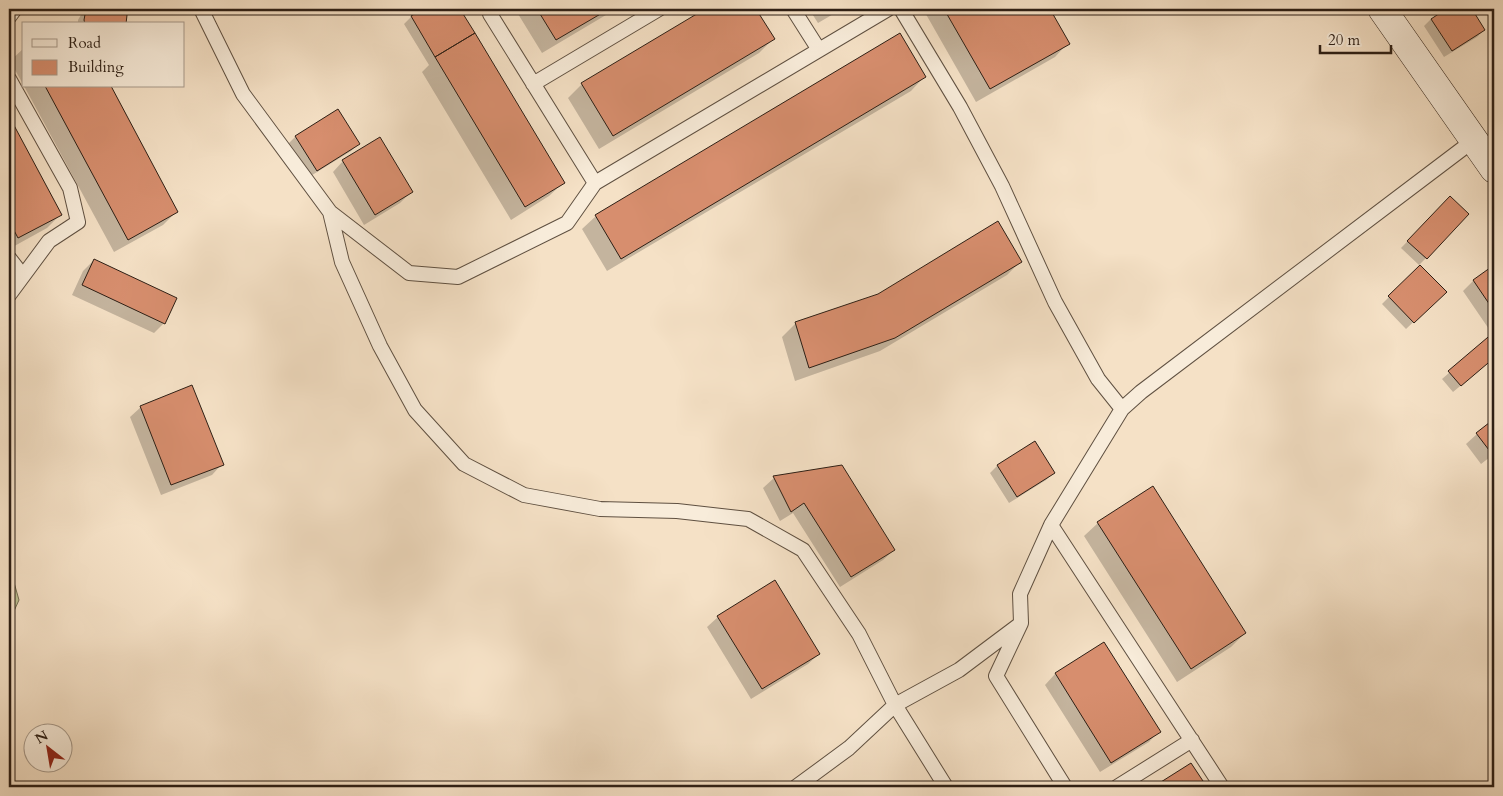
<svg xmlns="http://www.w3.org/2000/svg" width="1503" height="796" font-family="Cardo,serif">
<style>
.green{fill:#bfc293;stroke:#767054}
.shadow{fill:#0003}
.building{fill:#d78e6e;stroke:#2d1f15}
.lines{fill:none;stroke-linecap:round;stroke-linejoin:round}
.lane-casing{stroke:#5f5041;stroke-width:16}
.secondary-casing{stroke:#2d1f15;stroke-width:29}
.lane{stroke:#f8ecda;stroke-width:14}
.secondary{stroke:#f8ecda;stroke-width:28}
</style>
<rect width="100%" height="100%" fill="#f5e1c6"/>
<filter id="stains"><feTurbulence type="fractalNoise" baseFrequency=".004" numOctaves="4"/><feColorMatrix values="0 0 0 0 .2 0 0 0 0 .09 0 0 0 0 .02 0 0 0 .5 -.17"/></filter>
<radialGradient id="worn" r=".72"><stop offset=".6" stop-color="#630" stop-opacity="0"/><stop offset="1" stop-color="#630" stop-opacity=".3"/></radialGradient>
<path class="green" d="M9,565L19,600L9,622Z"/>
<path class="shadow" d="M86,9H124L126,15L125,24H78V20L82,13Z
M425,9H459L563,183L549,196L511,220L422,72L429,65L404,24L411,17Z
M515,9H616L542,53Z
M707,9H755L773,39L759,53L599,149L568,98L582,84Z
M809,9H842L818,23Z
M923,9H1048L1068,43L1055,57L976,102Z
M1448,9H1470L1484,30L1477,37L1444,57L1424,26L1431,19Z
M24,48V86L10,61Z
M924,77L911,91L607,271L582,229L596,216Z
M24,86H109L177,211L163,225L114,252Z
M337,110L358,144L351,151L309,177L288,144L295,137Z
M9,119L61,214L47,228L9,249Z
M343,161L411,192L400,203L364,225L333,172Z
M1450,198L1426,258L1419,265L1401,248Z
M94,260L164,323L154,333L72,295L83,271Z
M1020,262L1007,275L880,351L795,381L782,337L796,323L879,295Z
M1420,266L1445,292L1406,329L1382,304Z
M1494,266V358L1453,392L1442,379L1493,335L1463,291L1473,281Z
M141,407L222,464L212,475L161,495L130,417Z
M1494,420V454L1481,464L1466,444L1477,434Z
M1034,443L1053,473L1046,480L1009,503L990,473L997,466Z
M842,467L894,550L883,560L840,587L793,513L780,521L763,488L774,478Z
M1098,523L1245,633L1231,647L1177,682L1084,536Z
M718,617L819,654L808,664L751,699L707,627Z
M1103,644L1159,731L1149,742L1100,772L1045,685L1055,674Z"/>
<path class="building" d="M86,9H125L127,15L126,24H85L84,20Z
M423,9H460L475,33L435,57L411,16Z
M537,9H609L556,40Z
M705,9H756L775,39L613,136L581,83Z
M944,9H1050L1070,44L990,89Z
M1446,9H1472L1485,30L1452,51L1431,19Z
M475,33L565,183L525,207L435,57Z
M900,33L926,77L621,259L595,215Z
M45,86H111L178,212L128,240Z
M338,109L360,144L317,171L295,136Z
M9,116L62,215L18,238L9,221Z
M380,137L413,192L375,215L342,160Z
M1450,196L1469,214L1427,259L1407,241Z
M998,221L1022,262L895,338L809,368L795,322L878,294Z
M94,259L177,298L165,324L82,285Z
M1420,265L1447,292L1414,323L1388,296Z
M1494,265V311L1473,280Z
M1494,332V358L1461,386L1448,371Z
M192,385L224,465L171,485L140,406Z
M1494,419V453L1492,454L1476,433Z
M1035,441L1055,473L1017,497L997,465Z
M842,465L895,550L851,577L804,503L791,512L773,476Z
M1153,486L1246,633L1191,669L1097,522Z
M775,580L820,654L762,689L717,616Z
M1104,642L1161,732L1111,763L1055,673Z
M1191,763L1207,787H1153Z"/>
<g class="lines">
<defs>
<path id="lane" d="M201,9L243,94L330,212L409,273L458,277L567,223L595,183
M489,9L490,14L595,183L888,9
M793,9L819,50
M901,9L960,107L1002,186L1055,302L1098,379L1122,409
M9,17L15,9
M9,79L70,188L78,222L49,241L9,295
M533,84L659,9
M330,212L342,262L380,346L415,410L464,464L524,495L600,509L677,511L748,519L803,550L859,634L895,705L946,787
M9,258L23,276
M1051,525L1222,787
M796,787L849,748L895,705L959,670L1019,625
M1065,787L996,676L1021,623L1020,594L1051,525L1122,409L1141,392L1474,140
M1117,787L1192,740"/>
<path id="secondary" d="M1382,9L1494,169"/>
</defs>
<use href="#lane" class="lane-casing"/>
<use href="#secondary" class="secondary-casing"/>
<use href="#lane" class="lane"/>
<use href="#secondary" class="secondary"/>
</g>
<rect width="1503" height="796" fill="none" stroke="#f5e1c6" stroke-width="30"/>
<rect x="10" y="10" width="1483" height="776" fill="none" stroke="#2d1f15" stroke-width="2.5"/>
<rect x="15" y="15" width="1473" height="766" fill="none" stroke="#2d1f15"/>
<rect x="22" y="22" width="162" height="65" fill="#f8ecda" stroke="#a79a8b"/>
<rect x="32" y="39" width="25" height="8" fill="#f8ecda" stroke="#a79a8b"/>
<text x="68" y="48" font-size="15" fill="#2d1f15">Road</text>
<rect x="32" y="60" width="25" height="15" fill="#d78e6e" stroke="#a79a8b"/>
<text x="68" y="72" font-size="15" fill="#2d1f15">Building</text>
<g transform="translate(48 748) rotate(329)"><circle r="24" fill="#f8ecda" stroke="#a79a8b"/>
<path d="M0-4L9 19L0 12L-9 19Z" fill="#8f2418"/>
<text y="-8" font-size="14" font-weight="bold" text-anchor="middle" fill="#2d1f15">N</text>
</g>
<path d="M1320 45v8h71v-8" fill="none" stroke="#2d1f15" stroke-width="2.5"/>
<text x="1328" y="45" font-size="15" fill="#2d1f15" stroke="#f8ecda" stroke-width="4" paint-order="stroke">20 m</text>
<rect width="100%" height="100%" filter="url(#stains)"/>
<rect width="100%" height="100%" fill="url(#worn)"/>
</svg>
